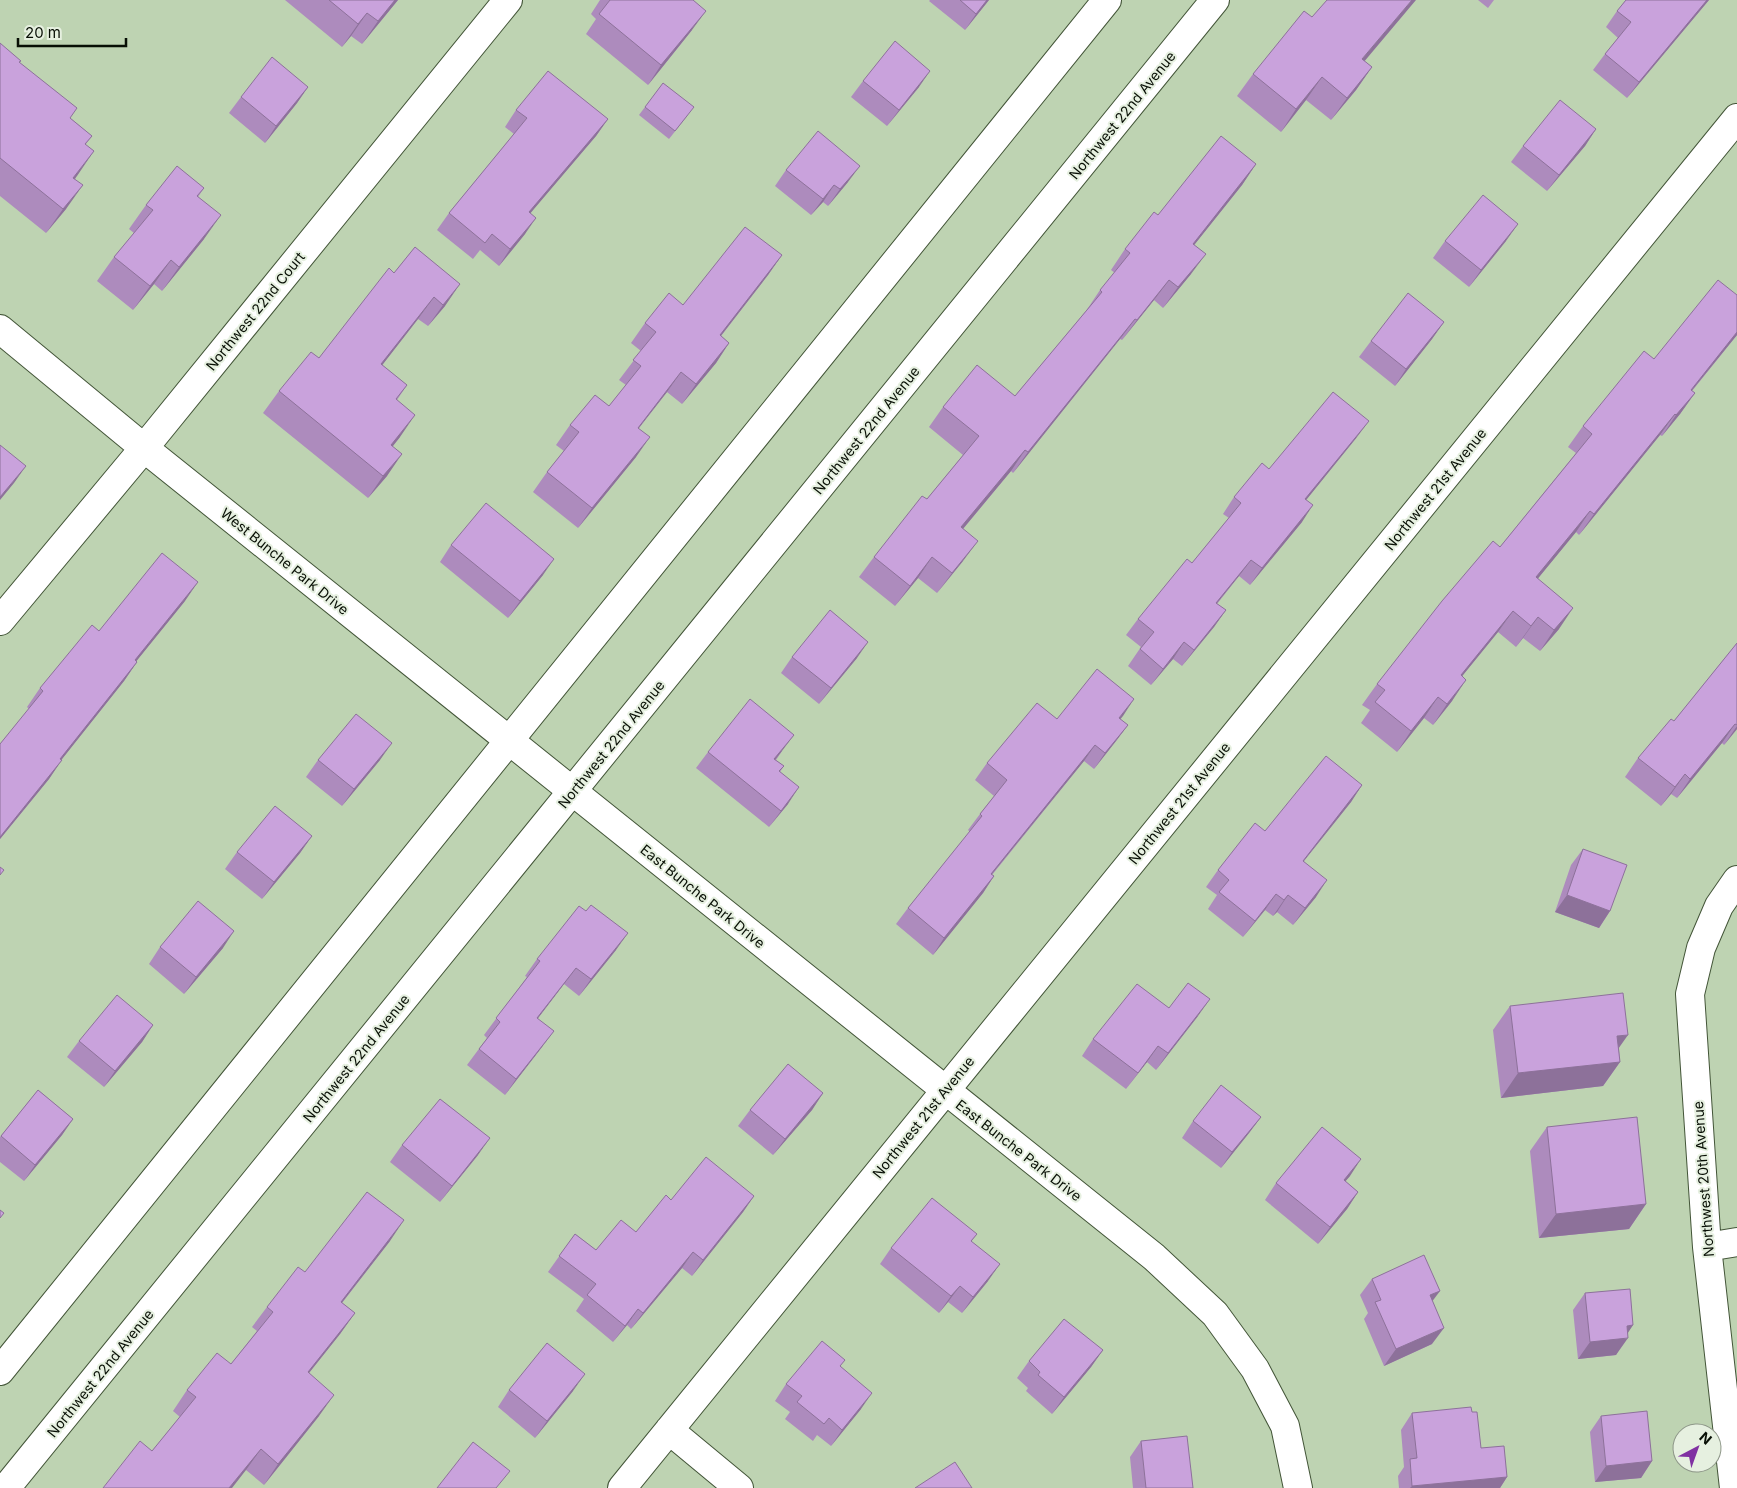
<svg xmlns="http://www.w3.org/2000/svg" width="1737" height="1488" font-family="Inter,sans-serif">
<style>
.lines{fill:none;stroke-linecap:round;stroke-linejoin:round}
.street-casing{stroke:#435538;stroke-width:30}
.secondary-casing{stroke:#435538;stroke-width:30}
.street{stroke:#fff;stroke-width:28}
.secondary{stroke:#fff;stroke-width:28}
.wall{fill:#ad8bbd}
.shaded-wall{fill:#8d719a}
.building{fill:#c9a2dc;stroke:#8d719a}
.labels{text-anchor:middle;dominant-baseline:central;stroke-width:4;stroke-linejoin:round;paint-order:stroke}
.street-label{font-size:14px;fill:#080f05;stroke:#e6f0e0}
</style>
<rect width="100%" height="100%" fill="#bed3b2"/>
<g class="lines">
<defs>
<path id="street" d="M0,329L144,448L1154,1257L1215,1314L1255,1369L1285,1426L1298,1488
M0,621L144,448L508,0
M1707,1247L1737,1242
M669,1430L739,1488
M622,1488L1737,118
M1734,1488L1707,1247L1690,994L1701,948L1719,906L1737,880"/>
<path id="secondary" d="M0,1371L1107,0
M6,1488L1215,0"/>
</defs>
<use href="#street" class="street-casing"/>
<use href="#secondary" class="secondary-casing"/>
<use href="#street" class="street"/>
<use href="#secondary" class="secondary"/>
</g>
<path class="wall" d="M285,0H398L362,44L351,36L342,47Z
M600,0H693L692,30L648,85L586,34L596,19L591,14Z
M930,0H989L965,30L929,1Z
M1478,0H1494L1488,8Z
M1626,0H1709L1627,98L1593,70L1605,54L1618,38L1606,27L1617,11Z
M0,43L20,63L70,118L92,136L86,144L66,209L46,233L0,196Z
M1364,61L1372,67L1356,90L1331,120L1306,100L1281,132L1237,96L1253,74Z
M863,81L919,87L887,126L851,97Z
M308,87L297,103L265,143L229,113L241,97Z
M645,107L688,115L669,139L639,115Z
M516,110L608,119L596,136L530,213L525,234L499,266L480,250L473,259L437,230L449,213L514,134L505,127Z
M1596,129L1585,146L1547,191L1511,162L1523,146Z
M1256,164L1242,185L1194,245L1191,274L1163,308L1154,300L1122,340L1120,339L1013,473L1011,471L963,529V561L937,593L918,578L895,606L859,577L874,557L927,499L963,455L929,427L943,407L1015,396L1086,311L1100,290L1115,273L1111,270L1125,249L1158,215Z
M786,170L848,182L828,206L823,202L811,215L775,186Z
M204,188L198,197L204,239L162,291L154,284L133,310L97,281L114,257L134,233L129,229L146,205Z
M1445,241H1506L1469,287L1433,258Z
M415,247L445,306L428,326L418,319L382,365L407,385L397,400L400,437L393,446L387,476L368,498L263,413L279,391L319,358L394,273Z
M782,255L768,275L721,336L729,343L716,363L682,404L667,392L639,428L636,457L578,528L533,492L547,472L564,451L556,445L570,425L609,406L626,385L619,380L641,351L631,343L645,323Z
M1737,295V335L1692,391L1695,393L1680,414L1662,436L1660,435L1579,535L1576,532L1538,578L1559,629L1540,651L1523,638L1516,647L1498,632L1462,676L1452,701L1433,725L1424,718L1397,752L1361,723L1370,710L1362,705L1377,684L1500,547L1576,453L1568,447L1583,426L1654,359Z
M1444,322L1432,339L1395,386L1359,357L1371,341Z
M1357,437L1306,500L1302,522L1250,585L1239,576L1217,604L1226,610L1214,627L1182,666L1173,659L1151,685L1128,666L1141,647L1126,635L1138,619L1192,563L1229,518L1223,514L1234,497L1269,469Z
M451,545L543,575L508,618L440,562Z
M185,601L136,661L137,662L124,681L61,760L49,779L0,839V744L29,709L27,707L40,688L99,631Z
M1737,643V729L1724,745L1722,743L1677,798L1671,794L1661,806L1625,777L1638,758L1674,721Z
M792,657L857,658L819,704L781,673Z
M1057,719H1120L1128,725L1116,741L1094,769L1084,761L992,875L994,876L983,893L933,955L896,924L908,908L970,832L968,830L980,814L994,796L975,780L987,763Z
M782,751L776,760L784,766L780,772L788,804L769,827L696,768L708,752Z
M318,760H380L342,806L306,777Z
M1362,785L1351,802L1304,861L1316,897L1293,925L1277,912L1273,916L1265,910L1243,937L1208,909L1217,895L1206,887L1218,870L1265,831Z
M312,836L300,853L262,899L225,869L237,852Z
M1583,849L1610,911L1599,928L1555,912L1571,865Z
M160,947L223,948L184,994L149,964Z
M616,950L579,996L564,984L538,1018L542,1047L505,1095L467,1065L487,1038L484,1035L527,977L525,976L537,959Z
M1510,1006L1619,1049L1620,1062L1603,1086L1501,1098L1493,1030Z
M1169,1008L1198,1016L1156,1070L1147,1062L1126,1089L1082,1056L1093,1039Z
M153,1025L142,1042L104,1087L67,1057L79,1041Z
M38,1090L73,1119L62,1135L24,1181L0,1162V1137Z
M823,1093L812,1110L773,1155L738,1126L750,1110Z
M1261,1117L1249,1133L1221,1168L1182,1138L1193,1121Z
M1547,1127L1646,1204L1629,1229L1539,1238L1530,1151Z
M402,1145L478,1155L440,1202L390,1162Z
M1350,1176L1345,1181L1358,1192L1347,1209L1318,1244L1265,1200L1276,1183Z
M754,1196L743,1212L692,1276L682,1268L631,1329L627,1325L613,1342L576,1311L584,1299L548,1272L575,1234L596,1250L636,1232L671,1200Z
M977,1234L971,1242L988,1281L962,1313L948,1302L939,1313L880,1264L891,1248Z
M390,1241L342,1303L355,1313L340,1334L309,1373L319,1416L264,1485L246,1470L152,1451L180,1417L173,1411L187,1390L231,1364L257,1331L252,1327L267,1307L305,1272Z
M1372,1279L1432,1344L1384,1366L1364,1319L1368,1313L1360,1295Z
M1585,1293L1633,1325L1627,1333L1616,1355L1578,1359L1573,1310Z
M1103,1350L1091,1367L1052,1414L1026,1391L1028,1388L1017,1378L1029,1361Z
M840,1367L861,1409L831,1446L817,1435L813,1441L785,1419L790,1412L775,1401L786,1384Z
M509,1390L573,1391L535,1438L498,1407Z
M1412,1413L1481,1448L1507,1477L1500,1488H1399L1398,1476L1404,1467L1401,1430Z
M1601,1416L1652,1461L1641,1478L1595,1482L1590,1432Z
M1141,1441L1193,1488H1133L1130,1457Z"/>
<path class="shaded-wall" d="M395,0H398L362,44L378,21Z
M987,0H989L965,30L976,14Z
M1412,0H1416L1347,82L1362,59Z
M1707,0H1709L1627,98L1639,82Z
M706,11L692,30L648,85L661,65Z
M367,13L351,36L342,47L358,24Z
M1372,67L1356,90L1331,120L1347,98Z
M930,71L919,87L887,126L899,110Z
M1322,77L1306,100L1281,132L1296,109Z
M308,87L297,103L265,143L276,126Z
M608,119L596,136L517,229L529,212Z
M1596,129L1585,146L1547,191L1559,175Z
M94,151L77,176L56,202L73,178Z
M1256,164L1242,185L1179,264L1193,244Z
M860,166L848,182L828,206L840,189Z
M83,185L66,209L46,233L63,209Z
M834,185L823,202L811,215L823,199Z
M221,215L204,239L162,291L179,267Z
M536,218L525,234L499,266L510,249Z
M1518,224L1506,241L1469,287L1481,270Z
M1206,254L1191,274L1163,308L1178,287Z
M782,255L768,275L706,355L720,335Z
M171,260L154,284L133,310L150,286Z
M1169,280L1154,300L1122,340L1137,320Z
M460,284L445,306L428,326L443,305Z
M434,297L418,319L366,386L381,364Z
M1135,319L1120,339L1013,473L1028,452Z
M1444,322L1432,339L1395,386L1406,369Z
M1737,332V335L1676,410L1691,390Z
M729,343L716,363L682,404L696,384Z
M681,372L667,392L624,447L638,428Z
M1695,393L1680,414L1662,436L1676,415Z
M1675,414L1660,435L1579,535L1594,514Z
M415,415L400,437L376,467L391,445Z
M1369,421L1357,437L1294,515L1305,499Z
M650,437L636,457L578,528L592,508Z
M1025,450L1011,471L947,548L961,527Z
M402,454L387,476L368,498L383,476Z
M26,466L14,483L0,500V497Z
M1313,505L1302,522L1250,585L1262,568Z
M1590,511L1576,532L1522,598L1536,577Z
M978,541L963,561L937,593L952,573Z
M932,557L918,578L895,606L910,586Z
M554,559L543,575L508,618L520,601Z
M1251,560L1239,576L1204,619L1216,603Z
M198,582L185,601L122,679L135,660Z
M1573,608L1559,629L1540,651L1554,630Z
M1226,610L1214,627L1182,666L1194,650Z
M1513,611L1498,632L1446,696L1461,675Z
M1538,617L1523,638L1516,647L1531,626Z
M868,642L857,658L819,704L831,688Z
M1184,642L1173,659L1151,685L1163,669Z
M137,662L124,681L47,778L60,759Z
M1466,680L1452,701L1433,725L1447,704Z
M1438,697L1424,718L1397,752L1411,731Z
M1134,699L1123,716L1107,735L1119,718Z
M1735,724L1722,743L1677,798L1690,779Z
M1128,725L1116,741L1094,769L1105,753Z
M1737,726V729L1724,745Z
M794,735L782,751L763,775L774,759Z
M392,743L380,760L342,806L354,789Z
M1095,745L1084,761L979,890L991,874Z
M62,760L49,779L0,839V837Z
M1685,774L1671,794L1661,806L1675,787Z
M1362,785L1351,802L1291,877L1303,861Z
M799,787L788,804L769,827Z
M312,836L300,853L262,899L274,882Z
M994,876L983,893L933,955L944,938Z
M1327,880L1316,897L1293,925L1305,908Z
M1276,894L1265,910L1243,937L1255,921Z
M1288,895L1277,912L1273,916L1284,900Z
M1567,895L1610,911L1599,928L1555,912Z
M234,931L223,948L184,994L196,977Z
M628,933L616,950L579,996L591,979Z
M576,968L564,984L526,1034L537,1018Z
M1210,999L1198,1016L1156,1070L1168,1053Z
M153,1025L142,1042L104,1087L115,1071Z
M554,1031L542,1047L505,1095L516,1079Z
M1628,1035L1611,1059L1617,1036Z
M1158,1046L1147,1062L1126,1089L1138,1073Z
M1620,1062L1603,1086L1501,1098L1518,1073Z
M823,1093L812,1110L773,1155L785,1139Z
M1261,1117L1249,1133L1221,1168L1232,1152Z
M73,1119L62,1135L24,1181L35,1165Z
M490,1138L478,1155L440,1202L452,1186Z
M1361,1159L1350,1176L1332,1197L1344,1180Z
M1358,1192L1347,1209L1318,1244L1330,1227Z
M754,1196L743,1212L692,1276L703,1260Z
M1646,1204L1629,1229L1539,1238L1556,1214Z
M404,1220L390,1241L326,1323L341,1302Z
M693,1252L682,1268L631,1329L643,1313Z
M1000,1264L988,1281L962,1313L973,1297Z
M960,1286L948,1302L939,1313L951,1296Z
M1440,1291L1428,1307L1430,1295Z
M638,1309L627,1325L613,1342L625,1326Z
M355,1313L340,1334L293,1393L308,1372Z
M1633,1325L1624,1339L1628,1338L1616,1355L1578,1359L1590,1342L1627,1326Z
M1444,1328L1432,1344L1384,1366L1396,1349Z
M1103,1350L1091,1367L1052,1414L1064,1397Z
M585,1374L573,1391L535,1438L547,1421Z
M872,1393L861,1409L831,1446L842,1430Z
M334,1395L319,1416L264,1485L278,1464Z
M261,1449L246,1470L232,1488H229Z
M1652,1461L1641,1478L1595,1482L1606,1466Z
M1507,1477L1500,1488H1410L1412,1486Z"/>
<path class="building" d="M329,0H395L378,21L367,13L358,24Z
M610,0H693L706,11L661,65L599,14Z
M960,0H987L976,14Z
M1327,0H1412L1362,59L1372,67L1347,98L1322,77L1296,109L1253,74L1304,11L1312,17Z
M1626,0H1707L1639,82L1605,54L1631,22L1617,11Z
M895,41L930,71L899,110L863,81Z
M0,43L21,61L19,62L77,108L70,118L92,136L85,144L94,151L73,178L83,185L63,209L0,158Z
M272,57L308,87L276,126L241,97Z
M548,71L608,119L529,212L536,218L510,249L492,234L485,243L449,213L527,118L516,110Z
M663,83L694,107L675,131L645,107Z
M1560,100L1596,129L1559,175L1523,146Z
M818,131L860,166L840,189L834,185L823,199L786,170Z
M1221,136L1256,164L1193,244L1206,254L1178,287L1169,280L1137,320L1135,319L1028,452L1025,450L961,527L978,541L952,573L932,557L910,586L874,557L922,496L927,499L979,436L943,407L977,365L1015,396L1102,292L1100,290L1130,253L1125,249L1154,212L1158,215Z
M177,166L204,188L197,196L221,215L179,267L171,260L150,286L114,257L153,210L146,205Z
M1483,195L1518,224L1481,270L1445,241Z
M745,227L782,255L720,335L729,343L696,384L681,372L638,428L650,437L592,508L547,472L579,432L570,425L595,395L609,406L641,366L633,360L656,332L645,323L669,293L683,305Z
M415,247L460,284L443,305L434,297L381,364L407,385L396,399L415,415L391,445L402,454L383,476L279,391L311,352L319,358L389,268L394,273Z
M1718,280L1737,295V332L1691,390L1695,393L1676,415L1675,414L1594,514L1590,511L1536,577L1573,608L1554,630L1538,617L1531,626L1513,611L1461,675L1466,680L1447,704L1438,697L1411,731L1375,702L1385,690L1377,684L1442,601L1493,541L1500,547L1592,434L1583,426L1644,351L1654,359Z
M1408,293L1444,322L1406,369L1371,341Z
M1333,392L1369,421L1305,499L1313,505L1262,568L1251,560L1216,603L1226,610L1194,650L1184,642L1163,669L1140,649L1154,632L1138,619L1187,559L1192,563L1241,503L1234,497L1262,463L1269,469Z
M0,445L26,466L0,497Z
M486,503L554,559L520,601L451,545Z
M162,553L198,582L135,660L137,662L60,759L62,760L0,837V744L43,691L40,688L92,625L99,631Z
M830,610L868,642L831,688L792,657Z
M1737,643V725L1735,724L1690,779L1685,774L1675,787L1638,758L1671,719L1674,721Z
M1097,669L1134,699L1119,718L1128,725L1105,753L1095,745L991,874L994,876L944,938L908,908L982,816L980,814L1007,780L987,763L1037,703L1057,719Z
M750,699L794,735L774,759L784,766L779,771L799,787L781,811L708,752Z
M356,714L392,743L354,789L318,760Z
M1326,756L1362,785L1303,861L1327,880L1305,908L1288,895L1284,900L1276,894L1255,921L1219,892L1229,880L1218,870L1255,823L1265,831Z
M275,806L312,836L274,882L237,852Z
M1583,849L1627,865L1610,911L1567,895Z
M0,867L4,870L0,875Z
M198,901L234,931L196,977L160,947Z
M591,905L628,933L591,979L576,968L537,1018L554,1031L516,1079L479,1049L500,1022L496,1018L540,961L537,959L579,906L586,911Z
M1188,983L1210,999L1168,1053L1158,1046L1138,1073L1093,1039L1137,984L1169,1008Z
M1623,993L1628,1035L1617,1036L1620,1062L1518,1073L1510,1006Z
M117,995L153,1025L115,1071L79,1041Z
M788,1064L823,1093L785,1139L750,1110Z
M1221,1085L1261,1117L1232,1152L1193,1121Z
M38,1090L73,1119L35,1165L1,1136Z
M440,1099L490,1138L452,1186L402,1145Z
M1637,1117L1646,1204L1556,1214L1547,1127Z
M1322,1127L1361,1159L1344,1180L1358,1192L1330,1227L1276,1183Z
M706,1157L754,1196L703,1260L693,1252L643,1313L638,1309L625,1326L587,1295L596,1284L559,1256L575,1234L596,1250L621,1220L636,1232L666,1195L671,1200Z
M367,1192L404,1220L341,1302L355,1313L308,1372L334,1395L278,1464L261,1449L229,1488H103L140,1441L152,1451L196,1397L187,1390L217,1353L231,1364L273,1312L267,1307L298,1267L305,1272Z
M932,1198L977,1234L971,1241L1000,1264L973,1297L960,1286L951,1296L891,1248Z
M0,1210L4,1213L0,1218Z
M1424,1255L1440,1291L1430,1295L1444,1328L1396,1349L1375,1302L1381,1300L1372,1279Z
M1630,1289L1633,1325L1627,1326L1628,1338L1590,1342L1585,1293Z
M1064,1319L1103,1350L1064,1397L1038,1375L1040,1372L1029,1361Z
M822,1341L845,1360L840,1366L872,1393L842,1430L829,1418L824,1424L797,1402L802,1396L786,1384Z
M547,1343L585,1374L547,1421L509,1390Z
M1471,1407L1472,1412H1477L1481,1448L1504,1446L1507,1477L1412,1486L1410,1459L1417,1458L1412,1413Z
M1647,1411L1652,1461L1606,1466L1601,1416Z
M1187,1436L1193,1488H1146L1141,1441Z
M473,1442L510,1471L496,1488H437Z
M955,1462L972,1488H915Z"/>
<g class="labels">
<g class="street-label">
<text transform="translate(1122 115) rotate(-51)">Northwest 22nd Avenue</text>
<text transform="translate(255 311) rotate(-51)">Northwest 22nd Court</text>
<text transform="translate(866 430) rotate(-51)">Northwest 22nd Avenue</text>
<text transform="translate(1435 489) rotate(-51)">Northwest 21st Avenue</text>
<text transform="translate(285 561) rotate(39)">West Bunche Park Drive</text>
<text transform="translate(611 744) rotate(-51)">Northwest 22nd Avenue</text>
<text transform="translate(1179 803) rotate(-51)">Northwest 21st Avenue</text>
<text transform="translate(703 896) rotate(39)">East Bunche Park Drive</text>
<text transform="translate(356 1058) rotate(-51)">Northwest 22nd Avenue</text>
<text transform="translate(923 1117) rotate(-51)">Northwest 21st Avenue</text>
<text transform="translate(1019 1150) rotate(38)">East Bunche Park Drive</text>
<text transform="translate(1703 1179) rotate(-94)">Northwest 20th Avenue</text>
<text transform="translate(100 1373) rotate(-51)">Northwest 22nd Avenue</text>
</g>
</g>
<g transform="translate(1697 1448) rotate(41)"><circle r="24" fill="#e6f0e0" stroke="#8d9688"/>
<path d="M0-4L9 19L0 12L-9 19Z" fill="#8031a2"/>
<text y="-8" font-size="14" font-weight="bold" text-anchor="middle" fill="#080f05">N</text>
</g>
<path d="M18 38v8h108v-8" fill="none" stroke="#080f05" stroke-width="2.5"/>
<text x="25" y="38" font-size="15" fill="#080f05" stroke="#e6f0e0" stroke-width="4" paint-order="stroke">20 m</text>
</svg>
